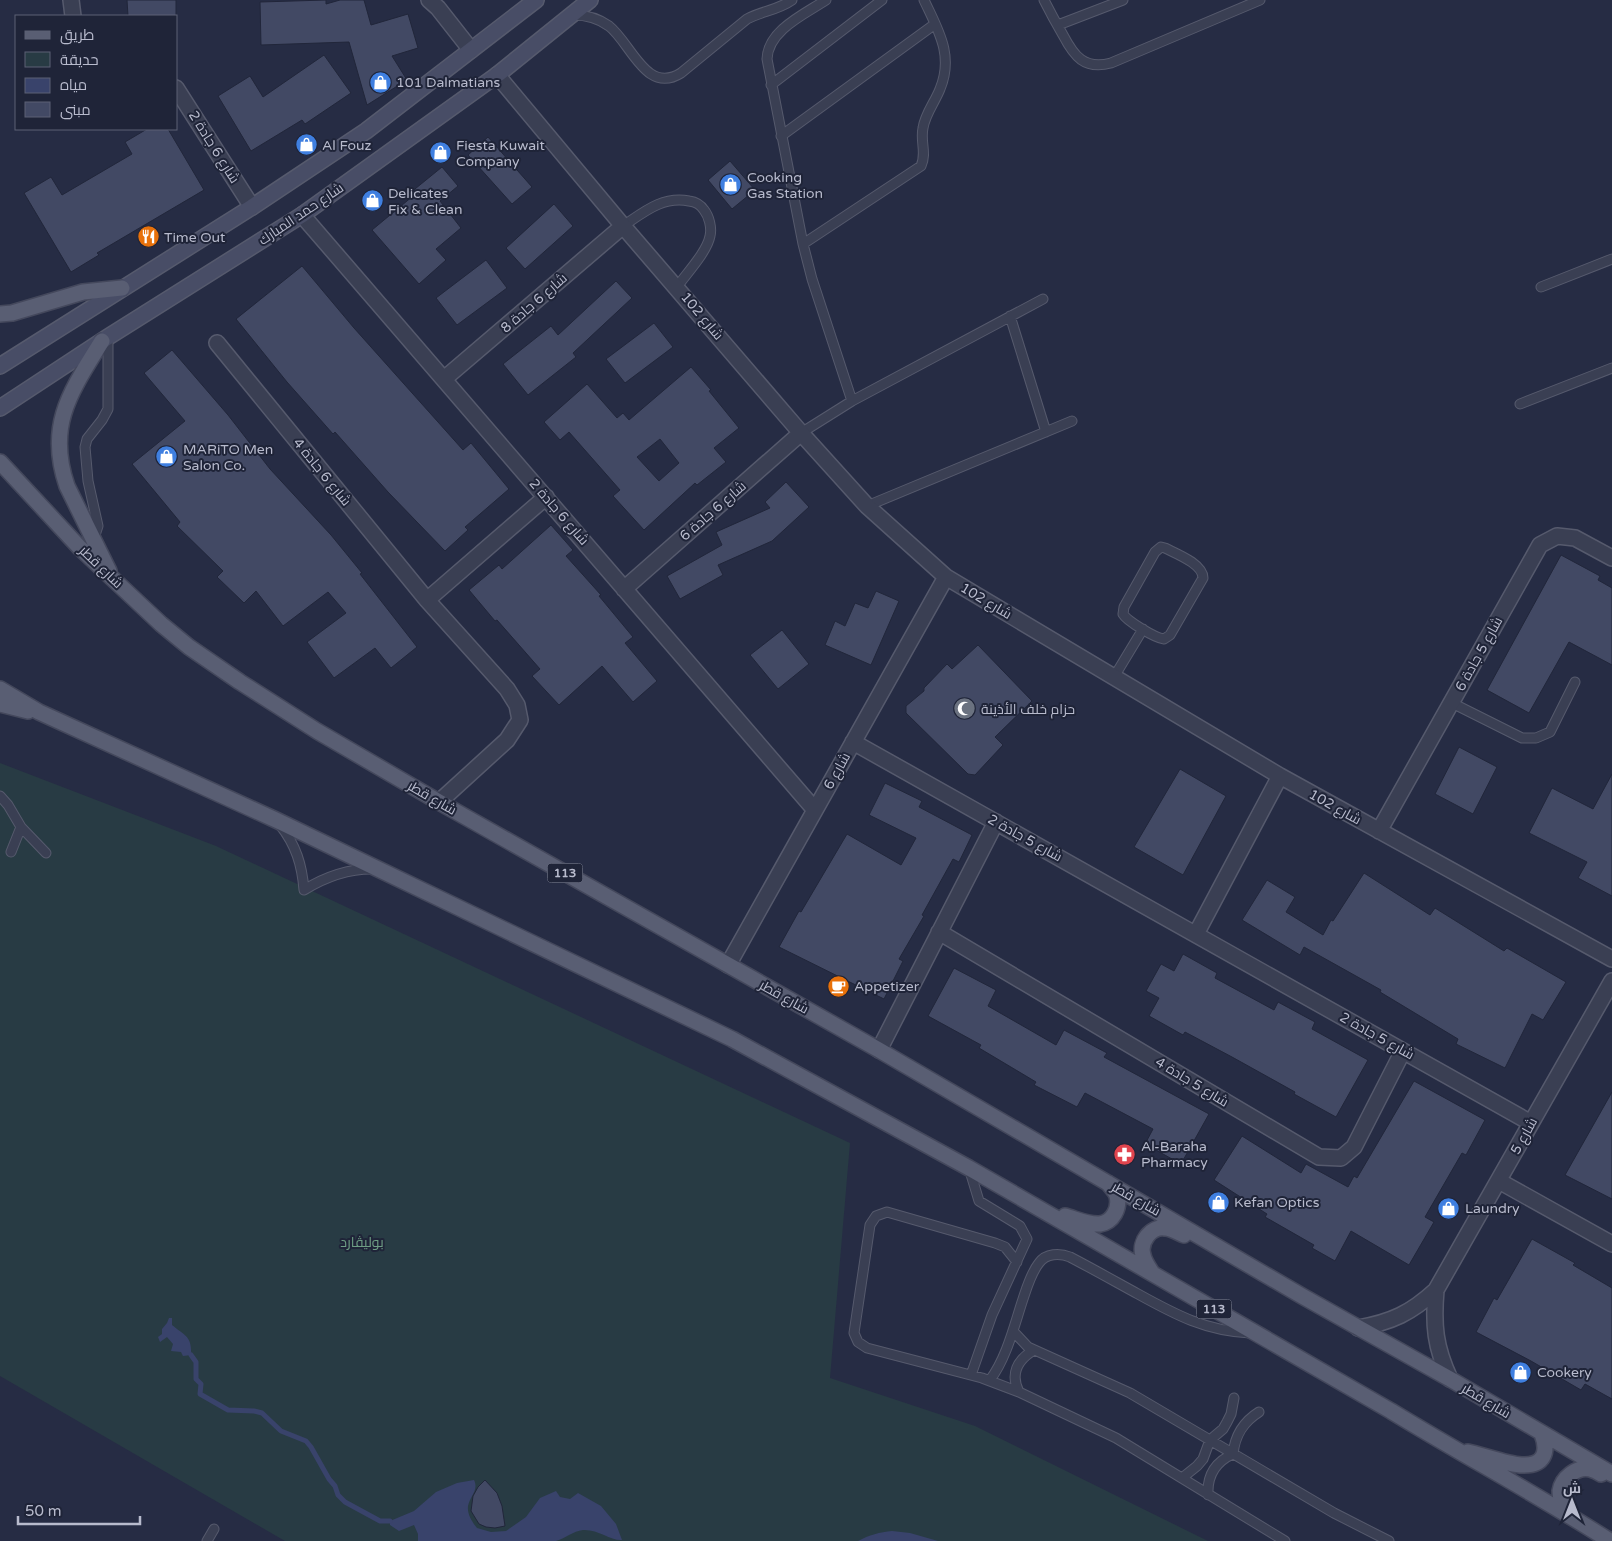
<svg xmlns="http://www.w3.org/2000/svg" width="1612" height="1541" font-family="'Varela Round',Cairo,sans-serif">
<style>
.green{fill:#283b44}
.water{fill:#39436b}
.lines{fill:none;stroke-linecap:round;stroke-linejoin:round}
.stream{stroke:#39436b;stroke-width:5}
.building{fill:#424964;stroke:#21263a;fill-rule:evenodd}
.service-casing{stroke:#565a6d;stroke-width:11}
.minor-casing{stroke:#565a6d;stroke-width:18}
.secondary-casing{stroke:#565a6d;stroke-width:18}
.primary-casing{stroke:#44485c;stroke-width:18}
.service{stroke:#3a3f53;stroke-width:9}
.minor{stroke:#3a3f53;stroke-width:15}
.secondary{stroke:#484d66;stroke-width:15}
.primary{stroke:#595e73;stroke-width:15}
.labels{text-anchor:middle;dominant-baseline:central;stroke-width:4;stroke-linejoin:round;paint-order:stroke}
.shield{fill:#1f2438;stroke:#8a8ea0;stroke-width:1}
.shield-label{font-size:12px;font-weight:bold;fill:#b8bbcd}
.poi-label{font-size:14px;fill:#b8bbcd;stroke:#1f2438;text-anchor:start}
.street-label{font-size:14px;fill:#b8bbcd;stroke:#1f2438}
.park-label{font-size:14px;fill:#6e9e84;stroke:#1f2438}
</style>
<rect width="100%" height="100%" fill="#262c44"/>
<path class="green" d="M0,763L216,846L850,1143L830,1378L975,1426L1208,1541H285L0,1376Z"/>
<path class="water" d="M169,1318H172V1325C185,1336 192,1336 191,1355L183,1356L181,1352L171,1351L173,1344L167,1337L160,1342L158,1337L162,1334V1329L167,1323Z
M474,1480C479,1490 470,1496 468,1506C467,1514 472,1522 477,1528L491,1532L506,1531L526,1517L540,1498L556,1491L560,1497L570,1499L578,1493L601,1506L616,1524L622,1540C611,1541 598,1529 583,1530C573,1531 566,1538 556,1541H418V1534L414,1525L399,1531L390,1525V1521L414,1511L436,1492L457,1483Z
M892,1531L910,1533L938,1541H858C869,1535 880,1532 892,1531Z"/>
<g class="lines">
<path class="stream" d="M191,1355L196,1362V1379L201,1384L200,1394L228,1410L254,1411L262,1413L281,1431L306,1441L311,1447L329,1479L335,1486L338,1495L345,1502L380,1521H390"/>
</g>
<path class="building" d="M127,0H176V16H128Z
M326,0V4L340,0H364L371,25L408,14L418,48L392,56L407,80L367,105L349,42L261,45L260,2Z
M324,55L351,93L305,124L302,120L251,151L218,96L250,76L263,97Z
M147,129H168L204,190L97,253L99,255L71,272L24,193L51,177L62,195L132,154L125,142Z
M488,137L532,187L512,204L468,155Z
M730,161L755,190L732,209L708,180Z
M442,167L458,186L440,201L461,228L436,249L446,260L419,284L372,230L413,196L410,193Z
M554,204L573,226L525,269L506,248Z
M486,260L507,288L457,325L436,298Z
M302,266L354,328L463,450L471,443L509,489L465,527L468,530L445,551L388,492L335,432L333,434L287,382L236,319Z
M616,281L632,298L573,353L576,357L528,395L503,364L551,326L558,335Z
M654,323L673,347L625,383L606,359Z
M172,350L228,415L270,469L331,535L362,573L360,574L417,647L391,668L375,648L334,678L307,642L346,613L328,592L283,626L256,591L244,603L217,577L223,571L177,526L180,522L132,464L185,421L144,373Z
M691,367L711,390L709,391L739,428L714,448L726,462L697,485L695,483L644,530L613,496L620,490L569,432L560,440L544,422L587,384L617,418L623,413L629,420ZM660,439L679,463L659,481L637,457Z
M786,482L809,507L772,541L718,565L723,575L680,599L667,576L722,545L716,532L770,508L765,502Z
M551,525L573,550L566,556L601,595L599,596L633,637L625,643L657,681L633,702L602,666L559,705L532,676L540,669L497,620L495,621L469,590L499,565L502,569Z
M1561,555L1600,576L1598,580L1612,588V665L1569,642L1529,713L1487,690Z
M876,591L899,601L871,665L825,645L835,621L845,626L855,603L868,608Z
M782,630L809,664L778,689L750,655Z
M978,645L1032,701L995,737L1003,745L975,775L968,774L906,713V706L924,691V688L947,664L952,669Z
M1459,747L1497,767L1473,814L1435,794Z
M1180,769L1226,796L1183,875L1134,847Z
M1612,774V896L1578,878L1587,862L1529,833L1552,788L1593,809Z
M885,783L922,801L919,807L972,835L959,862L953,859L922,915L924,916L899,959L903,961L884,999L779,947L799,911L801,912L847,834L901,865L916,838L869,815Z
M1364,873L1430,915L1435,908L1504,951L1507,948L1566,982L1543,1020L1532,1014L1505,1068L1456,1044L1458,1039L1380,992L1381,990L1304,947L1300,955L1242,920L1267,880L1295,897L1286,912L1323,935L1331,920L1333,921Z
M1183,954L1217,973L1215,978L1274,1010L1278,1002L1315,1022L1312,1029L1368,1060L1336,1117L1294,1094L1295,1092L1232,1057L1185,1032L1183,1035L1149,1016L1159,998L1146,991L1161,964L1174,971Z
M954,968L996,990L988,1006L1056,1045L1064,1030L1107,1053L1104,1057L1209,1114L1181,1164L1145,1144L1153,1129L1085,1093L1077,1107L1034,1085L1036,1082L979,1048L981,1045L928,1016Z
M1414,1081L1485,1120L1466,1155L1462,1153L1425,1217L1434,1222L1409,1265L1351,1231L1335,1261L1312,1248L1314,1245L1265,1217L1267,1214L1214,1180L1242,1136L1301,1173L1306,1164L1348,1187L1354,1176L1357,1178Z
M1612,1092V1199L1565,1175Z
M1532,1239L1575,1263L1573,1265L1612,1288V1399L1585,1384L1581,1390L1531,1361L1476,1332L1494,1298L1497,1300Z
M485,1480L497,1493L502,1506L505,1526L495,1528L486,1527L479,1524L471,1511L473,1496L478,1487Z"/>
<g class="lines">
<defs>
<path id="service" d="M826,0C805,14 768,30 767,59L803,244L812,279L852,401
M1044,0C1050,12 1056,23 1063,35C1074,56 1084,70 1111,63L1260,0
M573,15C586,15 598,18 609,26C631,43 646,95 681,73L747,19C762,11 778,10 792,0
M1058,25L1123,0
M771,85L882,0
M781,136L935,24
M623,226C644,212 662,196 689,201C696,202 700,204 704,210C709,216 712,228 710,236C707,252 686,274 677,287
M803,244L921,166C927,153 920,142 923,128C925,114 935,102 940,89C954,55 938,30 924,0
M1541,287L1612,259
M1010,316L1046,432
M1520,404L1612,368
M801,433L852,401L1043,299
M867,506L1072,421
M94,538L98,526L88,481L85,447L87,439L102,420L108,409V337
M1161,547L1165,548C1177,554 1203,564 1203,578L1170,635L1164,639C1155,638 1127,621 1123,614L1124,607L1155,552Z
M1114,677L1143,629
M1452,703L1522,738H1536L1550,732L1575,682
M0,796L8,805L21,827L46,853
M280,825C296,845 302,865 304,890C325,877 346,869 372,869
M11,852L21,827
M969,1168L979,1201L1020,1226L1027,1239L992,1315L971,1375
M1017,1262L1005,1247L995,1243L887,1212L876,1216L870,1225L854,1333L858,1342L867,1348L982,1378L1019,1392L1116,1438L1285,1541
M1013,1331L1028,1347L1130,1393L1334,1513L1389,1541
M990,1380C1007,1357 1014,1326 1023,1299C1027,1287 1031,1273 1039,1263C1046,1253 1060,1253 1070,1257C1093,1269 1116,1282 1138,1294C1176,1315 1206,1331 1250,1333
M1019,1392C1010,1374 1017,1360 1034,1350
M1182,1478L1197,1466L1203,1459L1210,1440L1223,1429L1227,1422L1231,1414L1234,1398
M1208,1495C1207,1476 1215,1462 1233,1454C1235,1435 1243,1422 1259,1412
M207,1541L214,1529"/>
<path id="minor" d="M71,0L73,16
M429,0L438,8L471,50
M497,75L623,226L801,433L867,506L946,577L1280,776L1612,959
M176,88L252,207
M302,215L815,810
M217,343L427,600L507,689L517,705L520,720L507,740L439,802
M444,379L623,226
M624,589L801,433
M427,600L546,497
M853,742L1531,1123
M1379,831L1540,545L1557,536L1575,538L1612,558
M939,932L1319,1157L1341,1158L1354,1147L1403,1051
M1196,934L1280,776
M728,965L946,577
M879,1050L996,822
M1499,1181L1612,1244
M1436,1290C1433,1325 1435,1347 1450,1379
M1358,1328C1392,1322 1411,1313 1436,1290L1612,981"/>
<path id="secondary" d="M0,366L252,207L366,131L536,0
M0,408L108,337L302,215L497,75L590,0"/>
<path id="primary" d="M0,314L12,313L83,292L122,288
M102,341C71,391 46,425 67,486L109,571
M0,462L80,548L161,624L189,647L240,682L317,731L439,802L879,1050L1302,1296L1450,1379L1612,1474
M0,689L39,712L276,820L732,1039L969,1168L1391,1411C1463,1455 1538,1495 1610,1541
M0,704L28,711
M1065,1216C1076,1219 1088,1225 1100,1224C1113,1222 1120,1208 1117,1196C1116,1192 1111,1187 1108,1183
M1152,1273C1149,1268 1144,1261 1143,1255C1139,1242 1151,1226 1165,1228C1171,1228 1179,1233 1184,1235
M1468,1452C1482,1455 1509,1465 1522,1465C1544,1466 1549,1452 1542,1434
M1564,1512C1563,1506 1560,1497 1560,1491C1562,1478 1577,1466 1590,1469C1594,1470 1598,1472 1601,1474"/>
</defs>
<use href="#service" class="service-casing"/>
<use href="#minor" class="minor-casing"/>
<use href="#secondary" class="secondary-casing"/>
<use href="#primary" class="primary-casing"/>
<use href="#service" class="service"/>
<use href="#minor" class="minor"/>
<use href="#secondary" class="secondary"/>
<use href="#primary" class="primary"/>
</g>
<defs>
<symbol id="shop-disc" viewBox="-11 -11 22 22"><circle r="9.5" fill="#3f7fe0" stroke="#1f2438"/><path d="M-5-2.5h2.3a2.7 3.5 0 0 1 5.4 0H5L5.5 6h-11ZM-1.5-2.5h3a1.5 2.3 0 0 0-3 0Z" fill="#fff"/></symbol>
<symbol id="restaurant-disc" viewBox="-11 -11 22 22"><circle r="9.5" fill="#e8710a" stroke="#1f2438"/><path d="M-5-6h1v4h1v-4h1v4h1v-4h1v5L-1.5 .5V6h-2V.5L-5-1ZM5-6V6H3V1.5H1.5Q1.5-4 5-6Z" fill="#fff"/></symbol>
<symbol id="mosque-disc" viewBox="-11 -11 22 22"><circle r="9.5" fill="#6b7280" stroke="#1f2438"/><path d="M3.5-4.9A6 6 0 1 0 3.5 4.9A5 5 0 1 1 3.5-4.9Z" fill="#fff"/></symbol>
<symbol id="cafe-disc" viewBox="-11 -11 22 22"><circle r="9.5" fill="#e8710a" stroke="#1f2438"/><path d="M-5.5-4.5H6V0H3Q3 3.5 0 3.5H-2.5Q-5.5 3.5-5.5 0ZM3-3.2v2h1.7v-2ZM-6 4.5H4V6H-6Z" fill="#fff"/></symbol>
<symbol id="pharmacy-disc" viewBox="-11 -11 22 22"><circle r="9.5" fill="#e0444e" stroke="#1f2438"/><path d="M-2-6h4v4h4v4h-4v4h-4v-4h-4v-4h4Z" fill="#fff"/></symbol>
</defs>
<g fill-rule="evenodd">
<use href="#shop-disc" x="368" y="70" width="25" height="25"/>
<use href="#shop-disc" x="294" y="132" width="25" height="25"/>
<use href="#shop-disc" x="428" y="140" width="25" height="25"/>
<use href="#shop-disc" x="718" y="172" width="25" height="25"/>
<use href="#shop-disc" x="360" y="188" width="25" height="25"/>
<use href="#restaurant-disc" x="136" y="224" width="25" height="25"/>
<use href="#shop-disc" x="154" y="444" width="25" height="25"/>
<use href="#mosque-disc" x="952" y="696" width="25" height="25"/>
<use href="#cafe-disc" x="826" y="974" width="25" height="25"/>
<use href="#pharmacy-disc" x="1112" y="1142" width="25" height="25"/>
<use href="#shop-disc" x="1206" y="1190" width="25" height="25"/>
<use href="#shop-disc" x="1436" y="1196" width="25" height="25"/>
<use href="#shop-disc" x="1508" y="1360" width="25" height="25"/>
</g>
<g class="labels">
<g class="shield">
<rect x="547.5" y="863.5" width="35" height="19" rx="4"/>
<rect x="1196.5" y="1299.5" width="35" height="19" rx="4"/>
</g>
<g class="shield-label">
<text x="565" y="873">113</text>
<text x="1214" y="1309">113</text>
</g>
<g class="poi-label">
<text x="396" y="82">101 Dalmatians</text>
<text x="322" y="145">Al Fouz</text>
<text x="456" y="145">Fiesta Kuwait<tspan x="456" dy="16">Company</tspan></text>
<text x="747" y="177">Cooking<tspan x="747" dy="16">Gas Station</tspan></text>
<text x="388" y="193">Delicates<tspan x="388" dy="16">Fix &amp; Clean</tspan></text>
<text x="164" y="237">Time Out</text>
<text x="183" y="449">MARiTO Men<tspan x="183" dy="16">Salon Co.</tspan></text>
<text x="981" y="709">حزام خلف الأذينة</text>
<text x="854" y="986">Appetizer</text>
<text x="1141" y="1146">Al-Baraha<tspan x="1141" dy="16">Pharmacy</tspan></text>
<text x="1234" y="1202">Kefan Optics</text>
<text x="1465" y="1208">Laundry</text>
<text x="1537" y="1372">Cookery</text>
</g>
<g class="street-label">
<text transform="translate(214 147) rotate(58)">شارع 6 جادة 2</text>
<text transform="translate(301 214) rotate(-34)">شارع حمد المبارك</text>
<text transform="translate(534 303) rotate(-41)">شارع 6 جادة 8</text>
<text transform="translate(702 316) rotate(50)">شارع 102</text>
<text transform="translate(322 472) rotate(51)">شارع 6 جادة 4</text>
<text transform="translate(713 511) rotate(-41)">شارع 6 جادة 6</text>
<text transform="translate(559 512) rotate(49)">شارع 6 جادة 2</text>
<text transform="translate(101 567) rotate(44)">شارع قطر</text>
<text transform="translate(986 601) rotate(31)">شارع 102</text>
<text transform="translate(1479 654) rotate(-61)">شارع 5 جادة 6</text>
<text transform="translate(837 771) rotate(-61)">شارع 6</text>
<text transform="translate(432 798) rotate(30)">شارع قطر</text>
<text transform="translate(1335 807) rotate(29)">شارع 102</text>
<text transform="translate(1025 838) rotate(29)">شارع 5 جادة 2</text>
<text transform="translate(784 997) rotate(29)">شارع قطر</text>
<text transform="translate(1377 1036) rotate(29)">شارع 5 جادة 2</text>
<text transform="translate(1192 1082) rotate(31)">شارع 5 جادة 4</text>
<text transform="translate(1524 1136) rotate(-61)">شارع 5</text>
<text transform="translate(1136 1199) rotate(30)">شارع قطر</text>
<text transform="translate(1486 1401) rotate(31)">شارع قطر</text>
</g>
<g class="park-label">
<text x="362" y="1242">بوليڤارد</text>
</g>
</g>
<rect x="15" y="15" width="162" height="115" fill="#1f2438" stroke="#5c6074"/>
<rect x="25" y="31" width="25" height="8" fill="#595e73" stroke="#5c6074"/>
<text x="60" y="40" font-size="15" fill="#b8bbcd">طريق</text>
<rect x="25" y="52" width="25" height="15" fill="#283b44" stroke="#5c6074"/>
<text x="60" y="65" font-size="15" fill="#b8bbcd">حديقة</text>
<rect x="25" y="78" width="25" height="15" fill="#39436b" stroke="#5c6074"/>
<text x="60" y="90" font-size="15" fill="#b8bbcd">مياه</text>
<rect x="25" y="102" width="25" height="15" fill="#424964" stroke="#5c6074"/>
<text x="60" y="115" font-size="15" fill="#b8bbcd">مبنى</text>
<g transform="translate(1572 1501)" stroke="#1f2438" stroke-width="4" paint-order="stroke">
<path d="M0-4L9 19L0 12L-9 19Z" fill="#b8bbcd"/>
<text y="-8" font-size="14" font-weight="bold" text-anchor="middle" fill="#b8bbcd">ش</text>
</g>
<path d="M18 1516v8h122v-8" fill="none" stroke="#b8bbcd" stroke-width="2.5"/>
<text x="25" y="1516" font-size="15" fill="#b8bbcd" stroke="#1f2438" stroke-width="4" paint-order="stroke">50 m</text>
</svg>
